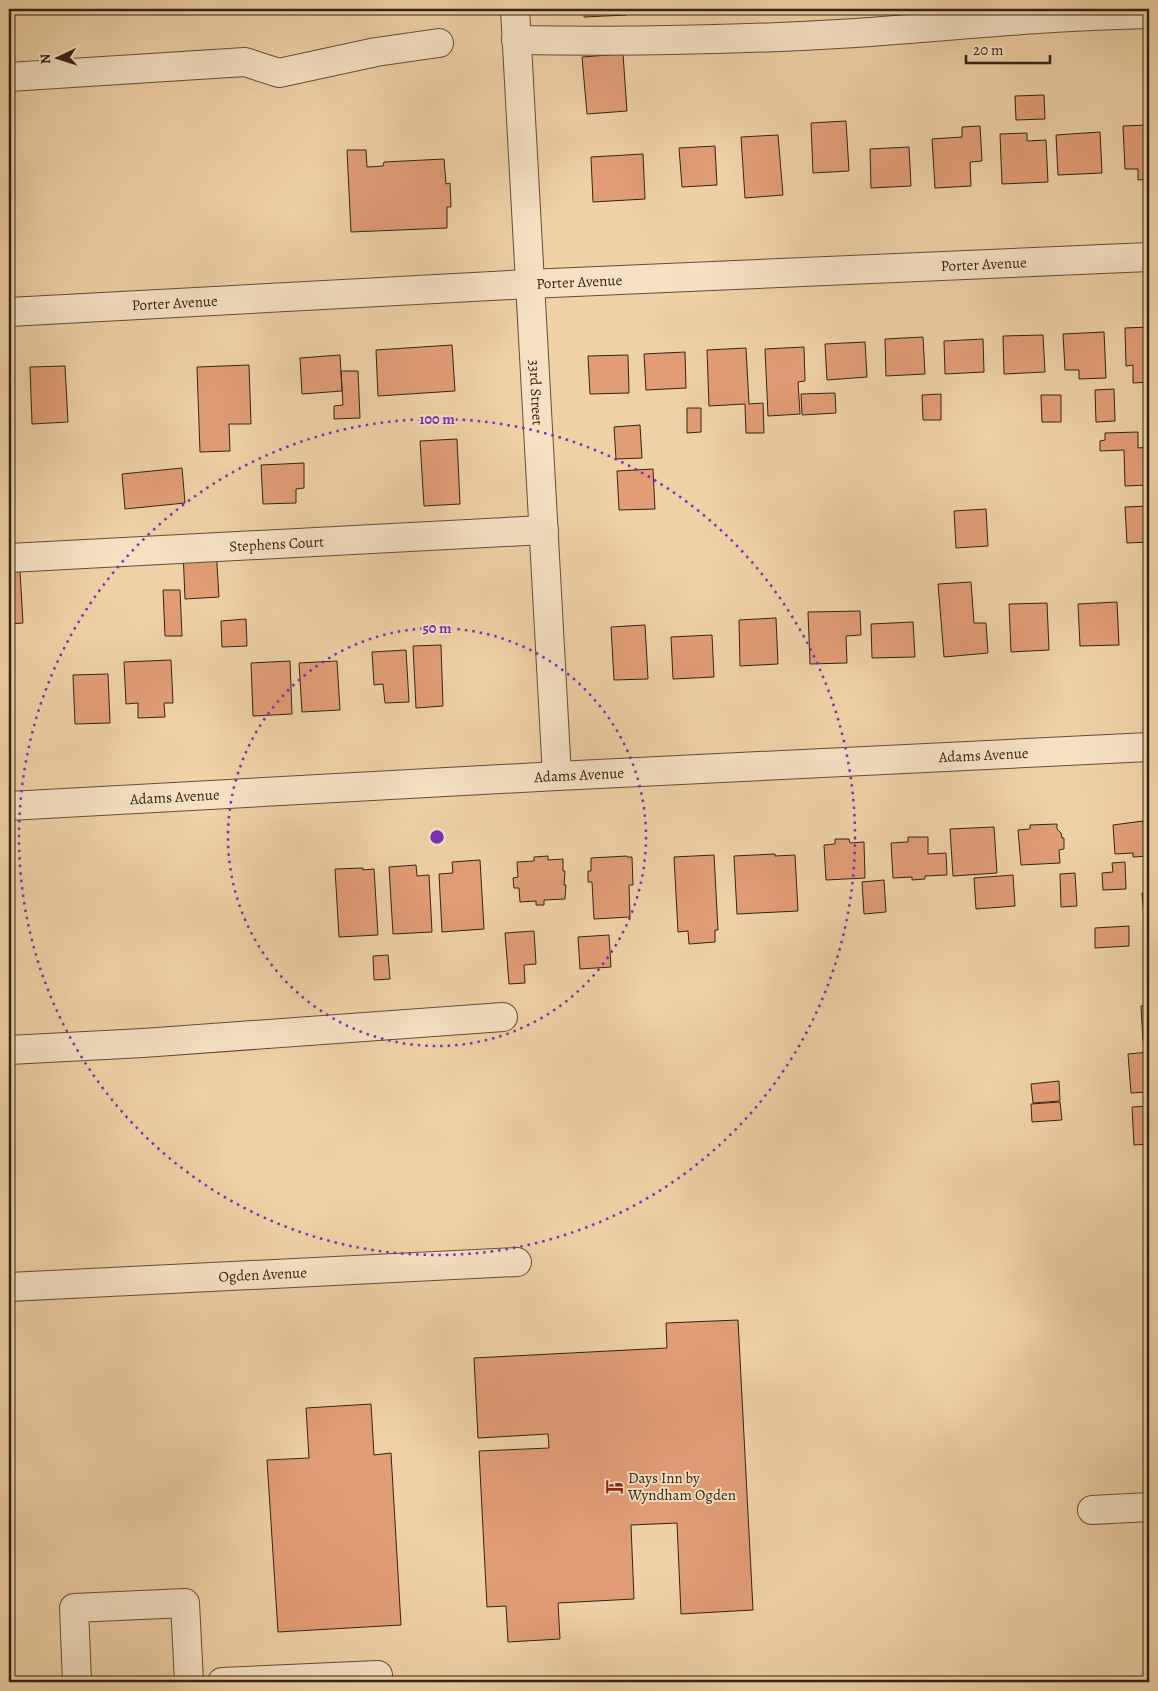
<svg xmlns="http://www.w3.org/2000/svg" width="1158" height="1691" font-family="Alegreya,serif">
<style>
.building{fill:#e29d75;stroke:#332415}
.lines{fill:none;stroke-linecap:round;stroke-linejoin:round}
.minor-casing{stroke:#624f39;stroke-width:30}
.minor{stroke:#f4e1c4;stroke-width:28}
.ring{fill:none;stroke:#7b2cbf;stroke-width:2.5;stroke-dasharray:2.5 5}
.labels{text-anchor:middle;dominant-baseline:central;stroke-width:4;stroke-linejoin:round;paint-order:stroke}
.street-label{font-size:15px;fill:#332415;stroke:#f4e1c4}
.poi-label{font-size:15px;fill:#332415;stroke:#f4e1c4;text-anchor:start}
.centre{fill:#7b2cbf;stroke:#f4e1c4;stroke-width:2.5}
.ring-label{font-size:15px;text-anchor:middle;font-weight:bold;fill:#7b2cbf;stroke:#f4e1c4;stroke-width:4;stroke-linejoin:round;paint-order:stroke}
</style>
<rect width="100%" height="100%" fill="#eed1a5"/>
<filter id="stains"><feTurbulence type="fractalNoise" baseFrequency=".004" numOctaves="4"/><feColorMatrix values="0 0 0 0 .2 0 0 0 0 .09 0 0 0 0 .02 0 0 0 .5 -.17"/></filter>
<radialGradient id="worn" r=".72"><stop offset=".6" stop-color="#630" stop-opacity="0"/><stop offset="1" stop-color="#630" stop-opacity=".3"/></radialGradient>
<path class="building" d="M584,9H627V15L584,17Z
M623,54L627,111L587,114L582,57Z
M1146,60H1149V97H1147Z
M1044,95L1045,119L1016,120L1015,96Z
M846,121L849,171L813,173L811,123Z
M1149,125V179L1138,180V169H1125L1123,126Z
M980,126L982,161L970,162L971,186L935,188L932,139L962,137V127Z
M1100,132L1102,173L1058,175L1056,135Z
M1027,133V141L1046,140L1048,182L1002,184L1000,134Z
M778,135L783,195L745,198L741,137Z
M715,146L717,185L682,187L679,148Z
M909,147L911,186L871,188L870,149Z
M347,150H366L367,167L383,166L384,162L444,159L446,184L450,183L451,207H447V228L351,232Z
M643,154L645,199L593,202L591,157Z
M1149,327V382L1133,383V365L1126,366L1125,328Z
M1104,332L1106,378L1079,379V370H1065L1063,334Z
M1043,335L1045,372L1004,374L1003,336Z
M923,337L925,374L886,376L885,339Z
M983,339L984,372L945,374L944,341Z
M865,342L867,377L827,380L825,344Z
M452,345L455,391L378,396L376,350Z
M804,347L805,381L798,382L800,414L768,416L765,349Z
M746,348L749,404L763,403L764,433H746L745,404L709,406L707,350Z
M685,352L686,388L646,390L644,354Z
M340,355L342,391L302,394L300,358Z
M628,355L629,393L590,394L588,356Z
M249,365L251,424H229L230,451L200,452L197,367Z
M65,366L68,422L32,424L30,367Z
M341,371H358L360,418L334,419V406L343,405Z
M1114,389L1115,421L1096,422L1095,390Z
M835,393L836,413L802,415L801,394Z
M941,394V420H923L922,395Z
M1041,395H1061V422H1042Z
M687,408H701V432L687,433Z
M640,425L642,458L616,459L614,427Z
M1138,432V448L1149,447V485L1125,486L1124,450L1100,451V441L1105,440V433Z
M457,439L460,504L424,506L420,441Z
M304,463V488L296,489V503L263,504L261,465Z
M182,468L185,503L125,509L122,474Z
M653,469L655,509L619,510L617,471Z
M1149,506V542L1127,543L1125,507Z
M986,509L988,546L956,548L954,511Z
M216,549L219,597L185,599L183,551Z
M9,571H20L23,623L9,624Z
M971,582L974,623H986L988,653L944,657L938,584Z
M163,590H180L182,636H165Z
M1117,602L1119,645L1080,646L1078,604Z
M1047,603L1049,650L1011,652L1009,604Z
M1146,610H1149V651H1148Z
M860,611L861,635L846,636L847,663L810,664L808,612Z
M776,618L778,664L740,666L739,620Z
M246,619L247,646L222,647L221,621Z
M913,622L915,657L872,658L871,624Z
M645,625L648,679L614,680L611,627Z
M712,635L714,677L673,679L671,637Z
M441,645L443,706L416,708L413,646Z
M406,650L409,702L385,703L383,684L374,685L372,652Z
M171,660L173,703H164L165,717L138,718V703L126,704L124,662Z
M290,661L292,714L253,716L251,663Z
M337,661L340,710L302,712L299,663Z
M108,674L110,723L75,724L73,675Z
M1146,819H1149V856L1133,857V853L1115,854L1113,825L1143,821V824H1146Z
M1057,824V829L1061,833L1062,838H1064V849L1059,850L1060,863L1021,865L1018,830L1030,829V825Z
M994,827L997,873L953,876L950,829Z
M908,837H928V854L946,853L947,875L925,876V879L912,880V877L893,878L891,843L908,842Z
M835,839H849L850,843L864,842L865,878L826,880L824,845L835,844Z
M775,854V856L795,855L798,911L737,914L734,856Z
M714,855L718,930H715V942L689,944L688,931L678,932L674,857Z
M548,856V860L563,859V871H565L564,885H566L565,899L544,900V905H536V901L520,902L519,888H514L513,878L518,877L517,862L534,861V857Z
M627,856V857H632L633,885H629L630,917L594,919L592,882H588V871H591V858Z
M480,860L484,929L442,932L439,874L453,873L452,862Z
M1125,862L1126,889L1103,890L1102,873L1113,872L1112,863Z
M416,865L417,876L429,875L432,932L393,934L389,867Z
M363,868V870L374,869L378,935L339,937L335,869Z
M1075,873L1077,906L1061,907L1060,874Z
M1013,875L1015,906L976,909L974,878Z
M884,880L886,912L864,914L862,882Z
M1145,883H1149V917H1144L1142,893H1145Z
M1129,926V946L1095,948V928Z
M534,931L536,964L524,965L525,983L509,984L505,933Z
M609,935L611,967L580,969L578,937Z
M1146,939H1149V971H1147Z
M388,955L390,979L374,980L373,956Z
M1149,1005V1040L1143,1041L1141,1006Z
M1149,1052V1092L1131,1093L1128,1054Z
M1059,1081L1060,1101L1033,1103L1031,1084Z
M1060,1102L1062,1120L1032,1122L1031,1104Z
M1149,1106V1144L1134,1145L1132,1107Z
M738,1320L753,1610L681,1614L677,1523L631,1525L634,1599L558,1603L560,1639L508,1642L506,1606L487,1607L479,1451L549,1448L548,1434L478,1438L474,1358L667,1348L666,1323Z
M371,1404L374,1455L391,1453L401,1625L278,1632L267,1460L309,1458L306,1408Z"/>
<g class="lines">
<defs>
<g id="minor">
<path id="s1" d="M515,9L557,776"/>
<path d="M516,40C629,42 743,40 856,33C953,26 1051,16 1149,14"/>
<path d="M9,77L245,62L279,73L376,52L439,43"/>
<path id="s2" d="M9,312L529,284L1149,257"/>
<path id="s3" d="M9,558L544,530"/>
<path id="s4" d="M9,806L557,776L1149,747"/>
<path d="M9,1050L143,1043L503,1017"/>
<path id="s5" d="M9,1287L517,1262"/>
<path d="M1092,1510L1149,1507"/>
<path d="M77,1682L74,1608L185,1603L189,1682"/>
<path d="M222,1682L378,1675V1682"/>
</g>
</defs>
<use href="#minor" class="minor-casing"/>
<use href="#minor" class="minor"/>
</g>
<g class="ring">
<circle cx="437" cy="837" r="209"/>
<circle cx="437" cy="837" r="418"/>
</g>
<defs>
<symbol id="hotel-bare" viewBox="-9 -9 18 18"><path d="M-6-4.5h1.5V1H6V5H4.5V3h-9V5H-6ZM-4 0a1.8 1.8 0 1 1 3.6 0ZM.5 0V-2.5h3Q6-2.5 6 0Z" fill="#8f2418" stroke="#f4e1c4" stroke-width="2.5" paint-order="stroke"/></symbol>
</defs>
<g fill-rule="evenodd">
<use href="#hotel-bare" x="602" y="1474" width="25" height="25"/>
</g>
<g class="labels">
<g class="street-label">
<text stroke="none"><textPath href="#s2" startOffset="976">Porter Avenue</textPath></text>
<text stroke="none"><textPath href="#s2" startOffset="571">Porter Avenue</textPath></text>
<text stroke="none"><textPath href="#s2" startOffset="166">Porter Avenue</textPath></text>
<text stroke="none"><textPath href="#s1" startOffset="384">33rd Street</textPath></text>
<text stroke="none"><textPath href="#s3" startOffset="268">Stephens Court</textPath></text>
<text stroke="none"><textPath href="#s4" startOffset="976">Adams Avenue</textPath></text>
<text stroke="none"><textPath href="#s4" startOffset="571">Adams Avenue</textPath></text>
<text stroke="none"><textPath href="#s4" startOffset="166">Adams Avenue</textPath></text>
<text stroke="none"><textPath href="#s5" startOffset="254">Ogden Avenue</textPath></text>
</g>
<g class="poi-label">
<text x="628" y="1478">Days Inn by<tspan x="628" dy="17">Wyndham Ogden</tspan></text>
</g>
</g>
<circle cx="437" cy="837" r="8" class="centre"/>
<g class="ring-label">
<text x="437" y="424">100 m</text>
<text x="437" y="633">50 m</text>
</g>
<rect width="1158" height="1691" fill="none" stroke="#eed1a5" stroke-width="30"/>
<rect x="10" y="10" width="1138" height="1671" fill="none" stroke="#332415" stroke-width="2.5"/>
<rect x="15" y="15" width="1128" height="1661" fill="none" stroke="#332415"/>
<g transform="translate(58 58) rotate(266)" stroke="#f4e1c4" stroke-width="4" paint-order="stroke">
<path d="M0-4L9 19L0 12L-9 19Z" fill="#332415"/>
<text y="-8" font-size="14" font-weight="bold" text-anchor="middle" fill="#332415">N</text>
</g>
<path d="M966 55v8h84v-8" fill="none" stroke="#332415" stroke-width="2.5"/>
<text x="973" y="55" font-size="15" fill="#332415" stroke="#f4e1c4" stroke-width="4" paint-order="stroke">20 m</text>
<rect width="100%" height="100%" filter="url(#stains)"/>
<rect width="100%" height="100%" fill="url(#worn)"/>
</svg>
